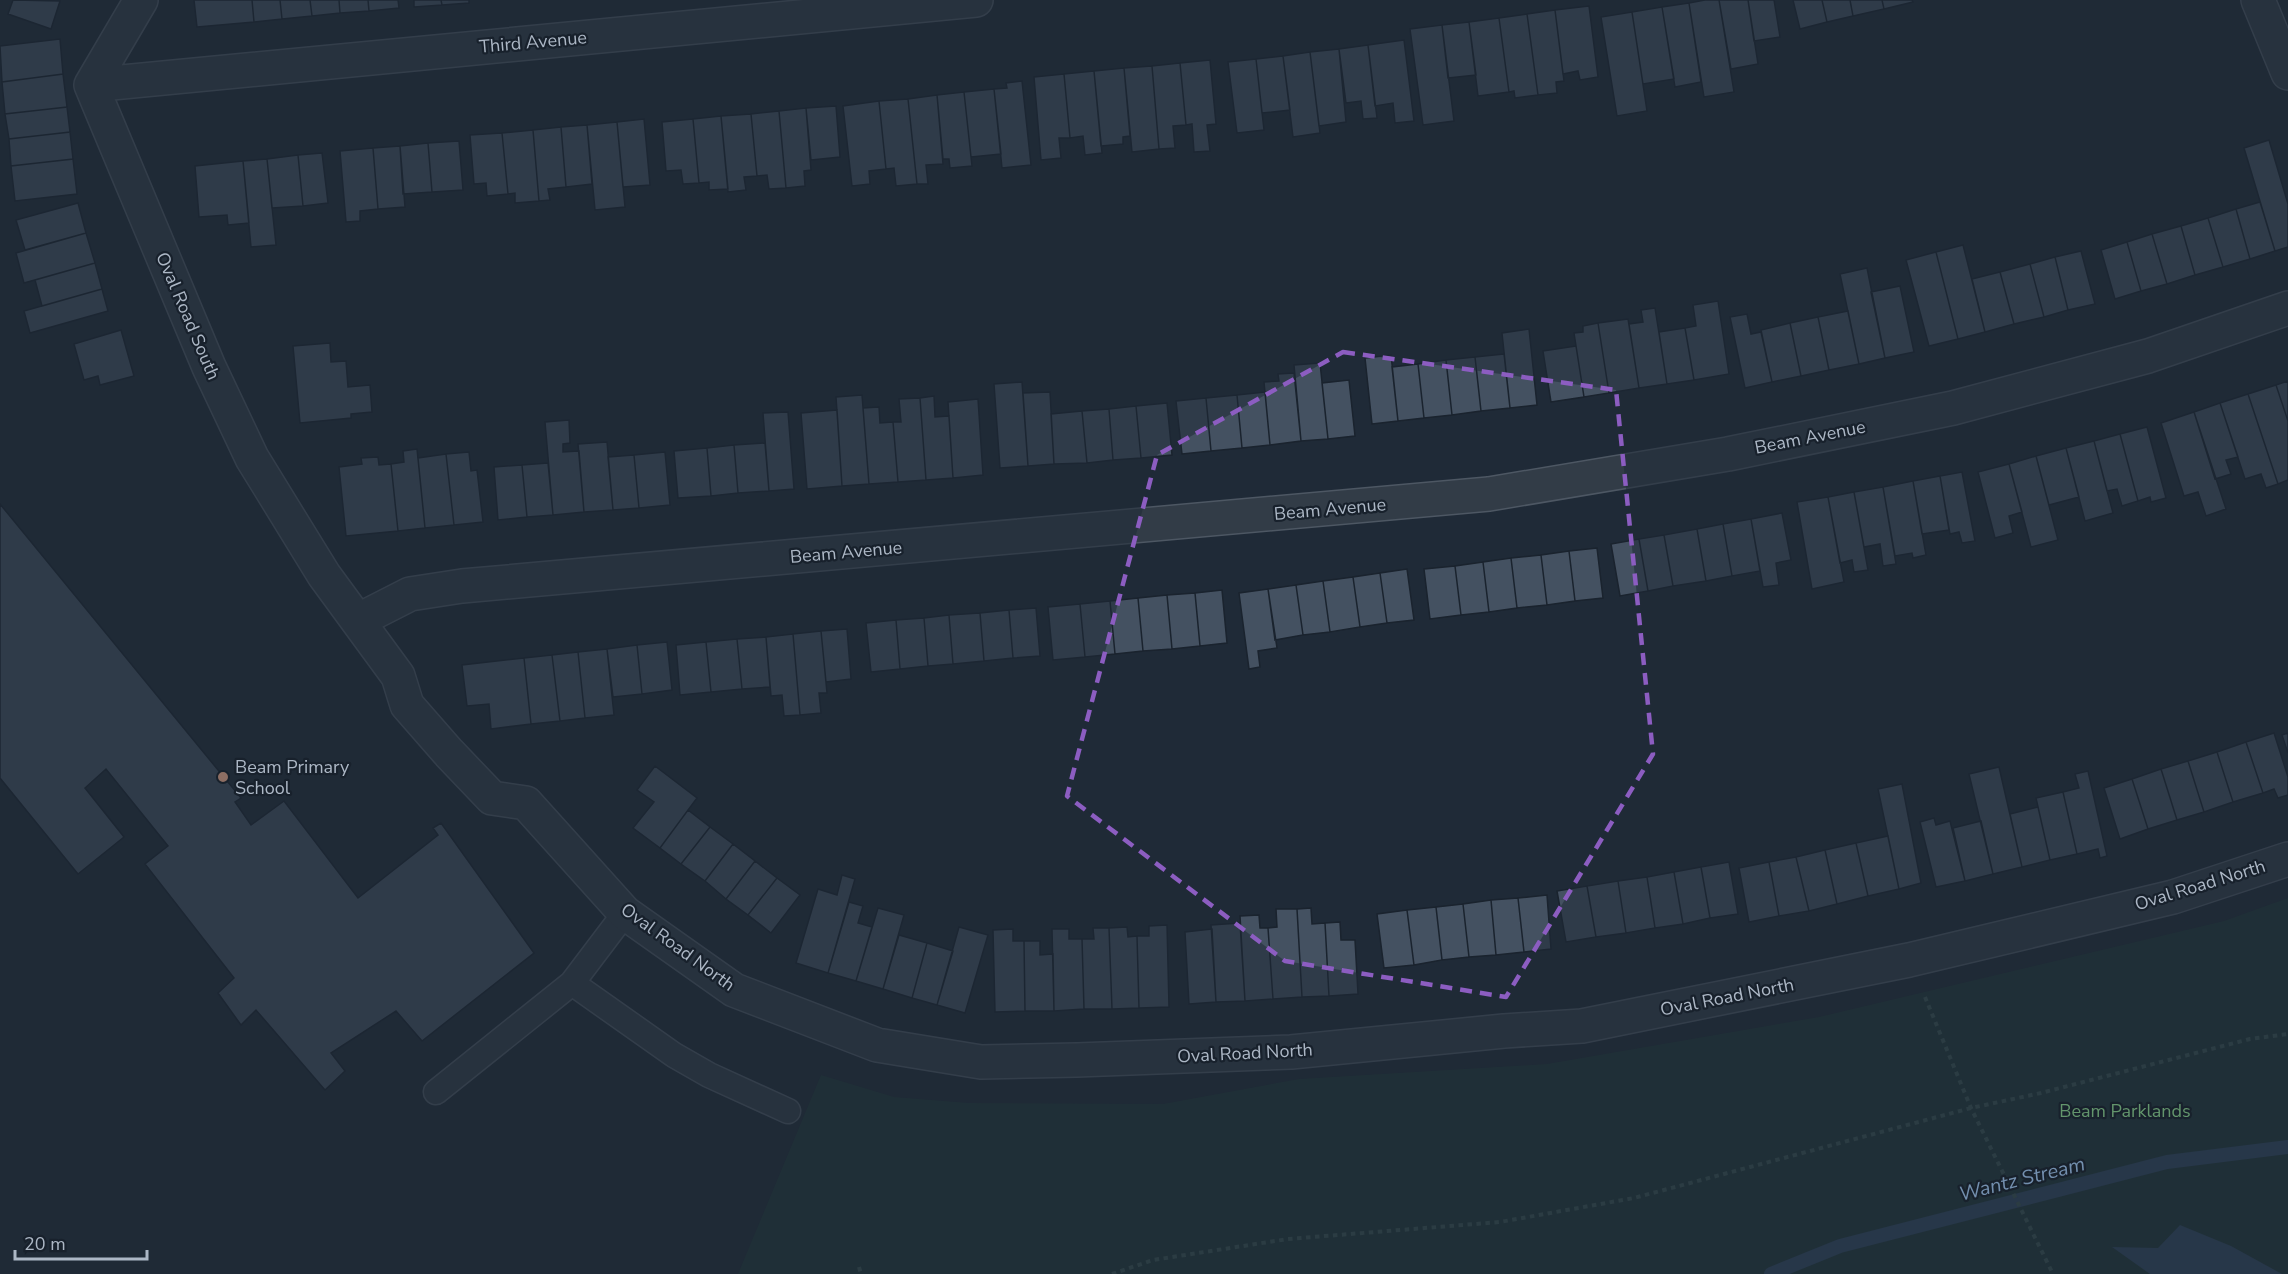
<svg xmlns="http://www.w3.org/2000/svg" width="2288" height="1274" font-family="'Nunito Sans',sans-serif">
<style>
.green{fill:#203638}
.water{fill:#31475f}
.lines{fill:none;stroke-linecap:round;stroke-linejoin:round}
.stream{stroke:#31475f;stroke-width:14}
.building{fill:#445161;stroke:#1a232e;stroke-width:1.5}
.service-casing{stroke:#4d5763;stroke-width:27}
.minor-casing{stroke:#4d5763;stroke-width:36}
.path{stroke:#3b5252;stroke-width:4;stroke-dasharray:4.5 4.5;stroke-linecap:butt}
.service{stroke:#323c47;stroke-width:24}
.minor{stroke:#323c47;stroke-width:33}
.marked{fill:none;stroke:#8c5dc1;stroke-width:4.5;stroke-dasharray:12 8;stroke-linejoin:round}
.education-dot{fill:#8d6e63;stroke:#18212c;stroke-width:2}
.labels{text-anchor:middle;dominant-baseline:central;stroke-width:4.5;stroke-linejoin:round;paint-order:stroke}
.street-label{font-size:18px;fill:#acb7c5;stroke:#18212c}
.poi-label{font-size:18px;fill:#acb7c5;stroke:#18212c;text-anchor:start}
.park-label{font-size:18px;fill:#63956c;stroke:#18212c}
.water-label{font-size:20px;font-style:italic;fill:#738fae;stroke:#18212c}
</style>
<rect width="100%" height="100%" fill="#1f2a37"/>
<path class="green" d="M2288,898V1274H738L821,1075L894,1097L969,1103L1163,1104L1299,1079L1547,1064L1819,1017L2224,921Z"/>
<path class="water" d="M2180,1225L2231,1246L2282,1274H2150L2112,1247L2158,1248Z"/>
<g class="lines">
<path class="stream" d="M1771,1274L1840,1246L2167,1162L2288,1147"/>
</g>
<path class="building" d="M13,0L60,1L51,29L8,14Z
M194,0H252L254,22L197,27Z
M252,0H280L282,19L254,22Z
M280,0H310L312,16L282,19Z
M310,0H339L340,13L312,16Z
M339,0H368L369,11L340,13Z
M368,0H398L399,8L369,11Z
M414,0H441L442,5L414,7Z
M441,0H469V3L442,5Z
M1705,0H1719L1734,92L1704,97L1689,3Z
M1719,0H1748L1758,64L1731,69Z
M1748,0H1774L1780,37L1754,41Z
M1793,0H1822L1827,22L1800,29Z
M1822,0H1850L1853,16L1827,22Z
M1850,0H1882L1884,9L1853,16Z
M1882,0H1912L1913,2L1884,9Z
M1689,3L1701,82L1675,87L1662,7Z
M1589,6L1598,77L1580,80L1578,71L1563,74L1555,10Z
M1662,7L1674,79L1643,84L1632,12Z
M1555,10L1564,81L1556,82L1557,93L1538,95L1527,14Z
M1632,12L1647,111L1617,116L1601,17Z
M1527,14L1538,95L1515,98L1514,91L1509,92L1499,18Z
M1499,18L1509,92L1478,96L1469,22Z
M1469,22L1476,75L1448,78L1442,25Z
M1442,25L1454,121L1423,125L1410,29Z
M60,39L63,74L2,82L0,46Z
M1404,40L1414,121L1395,123L1393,103L1375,106L1368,45Z
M1368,45L1377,118L1363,119L1361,101L1346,103L1339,49Z
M1339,49L1346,122L1319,126L1310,52Z
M1310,52L1320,133L1293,137L1283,56Z
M1283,56L1290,110L1262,113L1256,59Z
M1256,59L1264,130L1237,133L1228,62Z
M1210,60L1216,124L1207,125L1210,151L1194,152L1192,124L1186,125L1180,63Z
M1180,63L1186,125L1173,126L1175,148L1159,149L1152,66Z
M1152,66L1159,149L1132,152L1124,68Z
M1124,68L1130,136L1123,137V144L1101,146L1094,71Z
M1094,71L1102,153L1085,155L1083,136L1070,138L1064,74Z
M63,74L67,107L5,114L2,82Z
M1064,74L1070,138H1059L1061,158L1041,160L1034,77Z
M1022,81L1031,165L1002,168L994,89L1007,88L1006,83Z
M994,89L1001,154L971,157L964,92Z
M964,92L972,166L950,168L949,159H943L937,95Z
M937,95L943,164L926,165L928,184H917L908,99Z
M908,99L917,184L896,186L894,168L886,169L879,101Z
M879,101L886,169L869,171L870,184L852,186L843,106Z
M836,106L840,157L811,160L806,108Z
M67,107L70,132L9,139L5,114Z
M806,108L811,170L804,171L805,186L786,188L779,111Z
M779,111L786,188L769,189L767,175L757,176L751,114Z
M751,114L757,176L744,177L746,190L728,192L721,116Z
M721,116L728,189L709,190V182L699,183L693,119Z
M644,119L650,185L623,187L617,122Z
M693,119L699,183L683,184L681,170L666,171L662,122Z
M617,122L625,207L595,210L587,125Z
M587,125L592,184L566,187L561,127Z
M561,127L566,187L548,189L550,200L539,201L533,130Z
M533,130L539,201L515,203V193L508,194L502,133Z
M70,132L73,159L11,166L9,139Z
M502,133L508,194L487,196L486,183L474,184L470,135Z
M2269,140L2288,204V247L2275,251L2244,148Z
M459,141L463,190L432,192L428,143Z
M428,143L432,192L403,194L400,146Z
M400,146L405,207L378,209L373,148Z
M373,148L378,209L360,211V221L346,222L340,151Z
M322,153L328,203L303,206L298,155Z
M298,155L303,206L272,208L267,159Z
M73,159L77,194L15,201L11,166Z
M267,159L276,245L251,247L243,161Z
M243,161L249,223L228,225L227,215L199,217L195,166Z
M2260,202L2275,251L2250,259L2236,209Z
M78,203L86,233L25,250L16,220Z
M2236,209L2250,259L2223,267L2208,218Z
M2208,218L2223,267L2195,275L2181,226Z
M2181,226L2195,275L2167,284L2152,234Z
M86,233L95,263L24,283L16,253Z
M2152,234L2167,284L2141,291L2127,242Z
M2127,242L2141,291L2115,299L2101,250Z
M1963,245L1985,332L1958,339L1936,252Z
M2081,251L2095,304L2068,310L2055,257Z
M1936,252L1958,339L1929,346L1906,260Z
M2055,257L2068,310L2044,317L2030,264Z
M95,263L102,289L42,306L35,280Z
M2030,264L2044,317L2014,324L2000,272Z
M1867,268L1885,358L1859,364L1840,274Z
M2000,272L2014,324L1985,332L1972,279Z
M1900,286L1914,352L1885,358L1871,292Z
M102,289L108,311L30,333L24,311Z
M1718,301L1729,374L1694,380L1685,328L1696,326L1693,305Z
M1655,308L1667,384L1639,388L1629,324L1643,322L1641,310Z
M1848,311L1859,364L1829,370L1818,317Z
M1747,314L1751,334L1761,332L1772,382L1745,388L1730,317Z
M1818,317L1829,370L1801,376L1790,323Z
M1628,319L1639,388L1609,393L1598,323Z
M1598,323L1609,393L1584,397L1574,333L1583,332V326Z
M1790,323L1801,376L1772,382L1761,330Z
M1685,328L1694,380L1667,384L1659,332Z
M1529,329L1537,405L1510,408L1502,333Z
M121,330L134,376L100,385L98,376L84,380L74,344Z
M330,343L331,362L346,361L348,387L370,385L372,412L351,414V418L300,423L293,346Z
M1576,346L1584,397L1551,402L1543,351Z
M1504,354L1510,408L1481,411L1475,357Z
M1391,355L1398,421L1372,424L1365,358Z
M1475,357L1481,411L1452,415L1446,360Z
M1446,360L1452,415L1424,418L1418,364Z
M1320,363L1328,439L1301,441L1294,365Z
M1418,364L1424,418L1398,421L1392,367Z
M1294,373L1301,441L1270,445L1264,382L1279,381L1278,374Z
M1349,380L1355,436L1328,439L1322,383Z
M2288,381V421L2276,385Z
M1022,382L1028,466L1000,468L994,384Z
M2276,385L2288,421V480L2278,484L2248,394Z
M1050,392L1054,464L1028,466L1023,393Z
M1265,392L1270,445L1242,448L1237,395Z
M2248,394L2278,484L2266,488L2261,474L2245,479L2220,403Z
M862,395L869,484L842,486L836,397Z
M1237,395L1242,448L1211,451L1206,398Z
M934,396L935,417L949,416L953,478L926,480L920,398Z
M920,398L926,480L898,482L893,422H901L899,399Z
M1206,398L1211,451L1182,454L1176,401Z
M978,399L983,475L953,478L948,402Z
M1167,403L1172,455L1141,458L1136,406Z
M2220,403L2238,457L2226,460L2231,474L2215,479L2194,412Z
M1136,406L1141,458L1113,460L1109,409Z
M879,407L880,423L893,422L898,482L869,484L863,408Z
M1109,409L1113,460L1087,463L1082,411Z
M837,410L842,486L807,489L801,413Z
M1082,411L1087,463L1054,464L1051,414Z
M788,412L794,489L769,491L763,413Z
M2194,412L2226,509L2206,516L2198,492L2184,496L2161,423Z
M569,420L570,443L563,444V452L579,451L584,512L553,515L545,422Z
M2147,427L2166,498L2151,502L2150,497L2138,501L2120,434Z
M2120,434L2138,501L2122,506L2117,489L2107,491L2094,441Z
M2094,441L2113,513L2085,521L2066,448Z
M607,442L613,510L584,512L578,444Z
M765,443L769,491L738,493L734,445Z
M734,445L738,493L711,496L707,448Z
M707,448L711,496L678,498L674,451Z
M2066,448L2079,497L2049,505L2036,456Z
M417,449L425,528L398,531L391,464L404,462L403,451Z
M469,452L471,471L477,470L483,522L454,525L446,454Z
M665,452L670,505L639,508L634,455Z
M446,454L454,525L425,528L418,458Z
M634,455L639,508L613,510L608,457Z
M2036,456L2058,540L2031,547L2009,464Z
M378,457L379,465L391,464L398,531L346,536L339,467L362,464L361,458Z
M548,463L553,515L527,517L522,465Z
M2009,464L2022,512L2009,516L2013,533L1995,538L1978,472Z
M522,465L527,517L498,520L494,467Z
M1962,472L1975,541L1962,543L1959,532L1950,534L1940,476Z
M1940,476L1949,530L1922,534L1913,481Z
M1913,481L1926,555L1913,558L1912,553L1895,556L1883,487Z
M1883,487L1896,564L1883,566L1880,544L1864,547L1854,492Z
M1854,492L1868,570L1854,572L1852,560L1840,563L1828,497Z
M1828,497L1844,582L1812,589L1797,502Z
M0,504L241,798L235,802L251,825L284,801L358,898L438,835L433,828L441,823L534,953L422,1041L396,1011L331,1053L345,1071L325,1090L256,1010L241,1025L218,993L234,978L145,864L168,846L106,769L85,788L124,837L78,874L0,778Z
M1782,513L1791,560L1776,563L1779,585L1763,587L1751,519Z
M1751,519L1760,571L1732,576L1723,524Z
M1723,524L1732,576L1706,581L1697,529Z
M1697,529L1706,581L1673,586L1664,535Z
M1664,535L1673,586L1648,591L1639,539Z
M1639,539L1648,591L1620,596L1611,544Z
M1597,548L1603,598L1575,601L1569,551Z
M1569,551L1575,601L1547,605L1541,555Z
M1541,555L1547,605L1517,608L1511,558Z
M1511,558L1517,608L1489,612L1483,562Z
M1483,562L1489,612L1461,615L1455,566Z
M1455,566L1461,615L1430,619L1424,569Z
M1407,569L1414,620L1387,623L1380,573Z
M1380,573L1387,623L1360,627L1353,577Z
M1353,577L1360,627L1330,632L1323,581Z
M1323,581L1330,632L1303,635L1296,585Z
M1296,585L1303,635L1275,640L1268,589Z
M1268,589L1277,648L1258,651L1260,667L1249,669L1239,593Z
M1222,590L1227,643L1200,646L1195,593Z
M1195,593L1200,646L1172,649L1167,595Z
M1167,595L1172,649L1143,651L1138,598Z
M1138,598L1143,651L1115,654L1110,601Z
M1110,601L1115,654L1085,657L1080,604Z
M1080,604L1085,657L1053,660L1048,607Z
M1036,608L1040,656L1013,658L1009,610Z
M1009,610L1013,658L984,661L980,613Z
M980,613L984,661L953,664L949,615Z
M949,615L953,664L928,666L924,618Z
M924,618L928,666L900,669L896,620Z
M896,620L900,669L871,672L866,623Z
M847,629L851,679L826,682L821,631Z
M821,631L827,693H819L821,713L800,715L793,634Z
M793,634L800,715L784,716L782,695L771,696L766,637Z
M766,637L770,687L742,689L737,639Z
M737,639L742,689L711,692L706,642Z
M667,642L672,690L642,694L637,645Z
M706,642L711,692L680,695L676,645Z
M637,645L642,694L613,697L607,649Z
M607,649L614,715L585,718L578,652Z
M578,652L585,718L560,721L552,655Z
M552,655L560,721L531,724L524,658Z
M524,658L531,724L491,729L489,704L467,706L462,665Z
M2274,733L2288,777V795L2278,798L2274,789L2263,793L2246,742Z
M2288,733V753L2282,735Z
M2246,742L2263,793L2233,802L2217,752Z
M2217,752L2233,802L2204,812L2188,761Z
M2188,761L2204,812L2177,820L2161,769Z
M655,766L697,798L660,848L633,828L654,802L637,790Z
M1999,767L2022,867L1993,874L1969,774Z
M2161,769L2177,820L2148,829L2132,779Z
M2088,771L2107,856L2100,858L2098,849L2077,854L2063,792L2079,788L2075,774Z
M2132,779L2148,829L2120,839L2104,788Z
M1902,784L1921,883L1899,889L1878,789Z
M2063,792L2077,854L2050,860L2036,798Z
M2038,807L2050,860L2022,867L2010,814Z
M688,810L710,827L681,864L660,848Z
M1934,818L1936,825L1950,821L1965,881L1936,887L1920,822Z
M1981,821L1993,874L1965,881L1953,828Z
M710,827L733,844L705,881L681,864Z
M1888,836L1899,889L1868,896L1856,843Z
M1856,843L1868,896L1837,904L1825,850Z
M733,844L755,861L726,899L705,881Z
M1825,850L1837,904L1809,911L1796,857Z
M1796,857L1809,911L1779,916L1769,862Z
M755,861L777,878L748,915L726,899Z
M1729,862L1738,914L1710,918L1701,867Z
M1769,862L1779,916L1749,922L1739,868Z
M1701,867L1710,918L1683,924L1674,872Z
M1674,872L1683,924L1655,928L1647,877Z
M842,875L855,879L828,973L796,963L818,889L837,895Z
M1647,877L1655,928L1626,933L1618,881Z
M777,878L800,895L771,933L748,915Z
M1618,881L1626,933L1596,937L1587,886Z
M1587,886L1596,937L1566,942L1557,891Z
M1547,895L1551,949L1524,952L1518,898Z
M1518,898L1524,952L1496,955L1491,900Z
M1491,900L1496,955L1469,957L1463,904Z
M849,902L863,906L858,923L872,927L856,981L828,973Z
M1463,904L1469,957L1442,960L1436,907Z
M1436,907L1442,960L1414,965L1407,910Z
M878,908L904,915L883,989L856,981Z
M1311,908L1312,924L1325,923L1329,996L1302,997L1297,909Z
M1276,909H1297L1302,997L1273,999L1268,928L1277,927Z
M1407,910L1414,965L1384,968L1377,914Z
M1259,915L1260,928H1268L1273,999L1245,1001L1240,916Z
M1340,922L1341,940H1355L1358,994L1329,996L1325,923Z
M1240,923L1245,1001L1216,1002L1211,925Z
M1167,925L1169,1007L1139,1008L1137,936H1149V926Z
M959,927L988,935L965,1013L937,1005Z
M1127,927L1128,937L1137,936L1139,1008L1112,1009L1109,928Z
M1093,928H1109L1112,1009H1084L1082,939H1094Z
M1013,929V941H1024L1025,1011L995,1012L993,930Z
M1052,929H1069V939H1082L1084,1009L1054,1011Z
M1212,929L1216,1002L1189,1004L1185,932Z
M899,935L927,943L912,998L883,989Z
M1024,941H1040V955L1053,954L1054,1011H1025Z
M927,943L953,951L937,1005L912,998Z"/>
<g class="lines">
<defs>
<path id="service" d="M572,983L674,1055L709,1075L788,1111
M436,1092L572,983L625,913"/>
<path id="minor" d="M141,0L91,85L209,367L252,458L324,575L398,676L407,705L449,753L492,798L526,803L625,913L734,990L877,1045L981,1062L1077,1060L1291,1052L1504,1031L1582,1026L1909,960L2173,897L2288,859
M2258,0L2288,73
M91,85L976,0
M359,620L410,594L462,586L1489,494L1728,454L1953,408L2148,356L2288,308"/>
</defs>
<use href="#service" class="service-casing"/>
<use href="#minor" class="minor-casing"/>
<path class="path" d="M1925,997L1971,1108L2053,1274
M859,1267L861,1274
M1112,1274L1153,1260L1288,1239L1500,1222L1634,1198L1971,1108L2041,1093L2250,1039L2288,1034"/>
<use href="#service" class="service"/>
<use href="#minor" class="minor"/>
</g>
<path d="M0 0H2288V1274H0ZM1343,352L1616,390L1653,754L1506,997L1285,961L1067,796L1157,455Z" fill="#1f2a37" fill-opacity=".55" fill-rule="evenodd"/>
<path class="marked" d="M1343,352L1616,390L1653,754L1506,997L1285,961L1067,796L1157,455Z"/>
<circle class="education-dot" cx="223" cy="777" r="6"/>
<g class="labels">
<g class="street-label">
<text transform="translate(533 42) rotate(-5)">Third Avenue</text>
<text transform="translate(188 316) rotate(67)">Oval Road South</text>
<text transform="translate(1810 437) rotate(-11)">Beam Avenue</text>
<text transform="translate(1330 509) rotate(-5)">Beam Avenue</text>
<text transform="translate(846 552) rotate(-5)">Beam Avenue</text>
<text transform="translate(2200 885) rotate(-17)">Oval Road North</text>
<text transform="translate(678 947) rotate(36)">Oval Road North</text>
<text transform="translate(1727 997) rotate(-11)">Oval Road North</text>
<text transform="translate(1245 1053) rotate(-3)">Oval Road North</text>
</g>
<g class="poi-label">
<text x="235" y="767">Beam Primary<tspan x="235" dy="21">School</tspan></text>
</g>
<g class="park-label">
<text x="2125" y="1111">Beam Parklands</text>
</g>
<g class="water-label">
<text transform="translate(2022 1179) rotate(-14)">Wantz Stream</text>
</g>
</g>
<path d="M15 1250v9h132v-9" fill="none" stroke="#acb7c5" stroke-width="3"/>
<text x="24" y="1250" font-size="18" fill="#acb7c5" stroke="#18212c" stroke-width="4.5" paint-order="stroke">20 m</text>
</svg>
